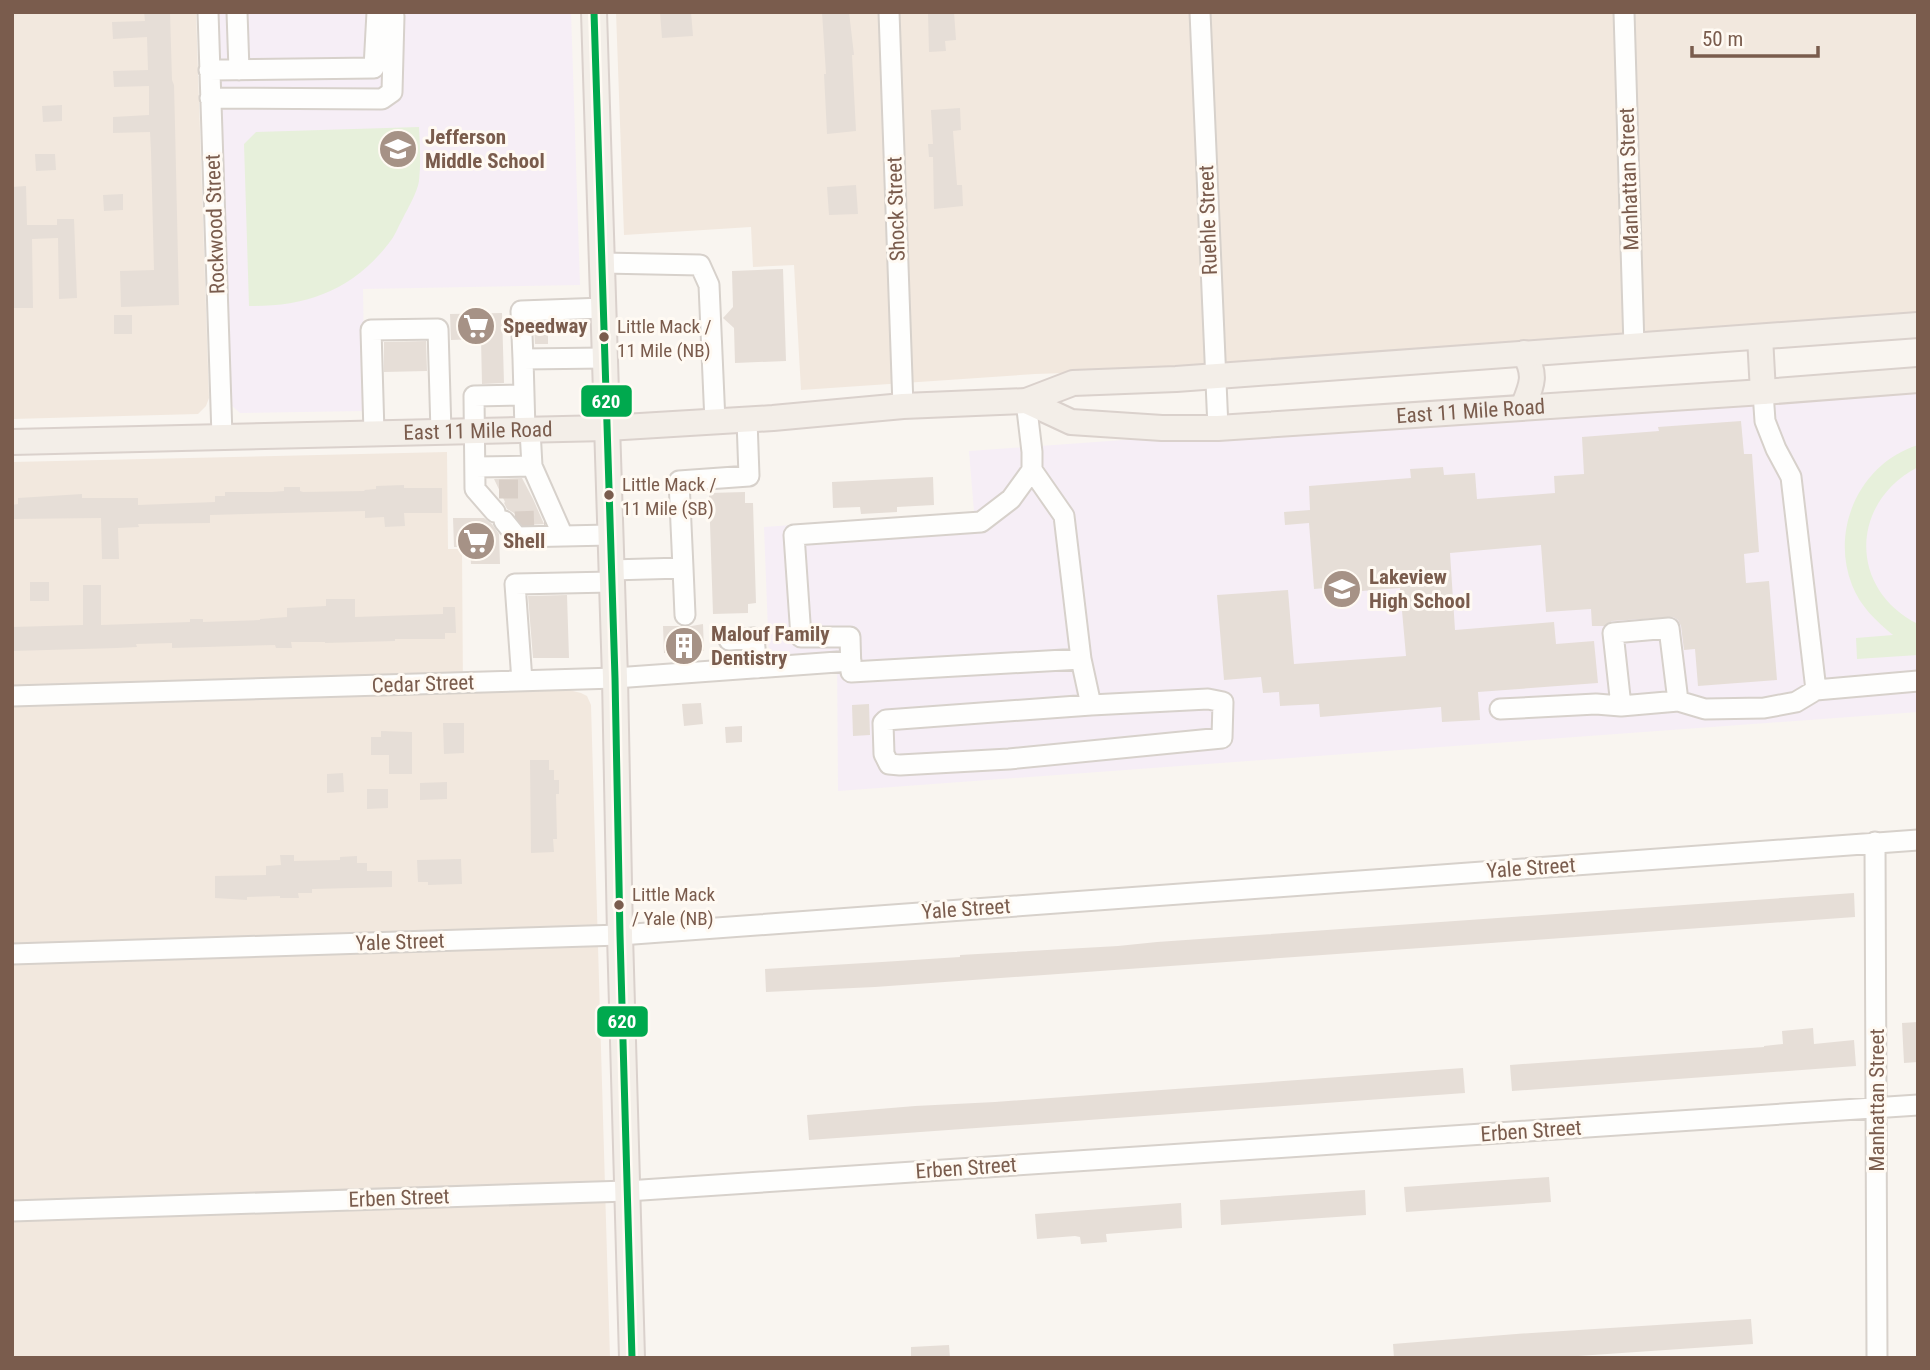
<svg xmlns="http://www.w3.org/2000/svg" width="1930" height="1370" font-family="'Roboto Condensed',sans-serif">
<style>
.residential{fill:#f2e8de}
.education{fill:#f6eef6}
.green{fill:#e7f0db}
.building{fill:#e6ded7}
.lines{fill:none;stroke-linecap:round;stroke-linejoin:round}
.minor-tunnel{stroke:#d9cfc7;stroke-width:19;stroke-dasharray:19 10;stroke-linecap:butt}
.minor-casing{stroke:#d7d1cb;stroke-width:23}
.major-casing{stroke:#dad1cc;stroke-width:28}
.minor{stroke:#fefefd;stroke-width:19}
.major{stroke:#f3eee8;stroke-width:24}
.bus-1-casing{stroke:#fffaf3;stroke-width:12}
.bus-1{stroke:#00a94e;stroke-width:7}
.bus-dot{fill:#7a5c4d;stroke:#fffaf3;stroke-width:2.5}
.labels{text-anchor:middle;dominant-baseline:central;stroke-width:6;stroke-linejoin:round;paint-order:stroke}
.bus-label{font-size:19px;fill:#7a5c4d;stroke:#fffaf3;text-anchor:start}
.poi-label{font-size:21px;font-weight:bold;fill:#7a5c4d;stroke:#fffaf3;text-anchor:start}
.street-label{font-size:21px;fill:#7a5c4d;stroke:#fffaf3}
.line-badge{stroke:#fffaf3;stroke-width:2.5}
.badge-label{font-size:19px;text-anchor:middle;font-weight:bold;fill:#fff}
</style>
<rect width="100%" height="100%" fill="#f9f5f0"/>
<path class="residential" d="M12,12H196L209,398L206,406L198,414L12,419Z
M616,12H1918V315L1126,371L1035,374L801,390L794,265L753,267L751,227L624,235Z
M447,452L448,549H462L463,693L565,689L581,693L587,696L591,705L610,1358H12V462Z"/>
<path class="education" d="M217,12H571L580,285L363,289L365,411L240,413L231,405L230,396Z
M1918,383V712L838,791L837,651L769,657L764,527L974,512L969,451Z"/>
<path class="green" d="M419,127C420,145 421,163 419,181C417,193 408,208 402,220C398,227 395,236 389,243C353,290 306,307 249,306L244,144L256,132Z
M1918,445V467C1850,502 1848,589 1918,624V655L1857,659L1856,638L1893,635C1876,621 1860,606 1852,585C1830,529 1860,463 1918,445Z"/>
<path class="building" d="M144,12H170L172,80L174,85L175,125L179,305L121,307L120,271L154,270L151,152L150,132L113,133V117L149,115V86L114,87L113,71L148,70L147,37L113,39L112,22L145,21Z
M660,12H691L693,36L662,38Z
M822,12H849L854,55H852L856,131L827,134L824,74H826Z
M928,12H954L956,40L945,41L946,51L929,52Z
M62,105V121L43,122L42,106Z
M960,108L961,130L953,131L957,185H962L963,206L934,209L933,157H929L928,144H933L931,110Z
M35,154H55L56,170L36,171Z
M856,185L858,214L829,215L827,187Z
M26,186L27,225H57V219H74L77,298L59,299L58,238L32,239L33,308H12V187Z
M123,194V210L104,211L103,195Z
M783,269L786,361L735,363L734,328L723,318L733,307L732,271Z
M502,313L504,383L482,384L481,339L451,340L450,314Z
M114,315H132V334H114Z
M548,325V344H535L534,326Z
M426,341L427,371L384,372V342Z
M1741,421L1744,454H1752L1759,552L1744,554L1746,583L1769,581L1777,680L1698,686L1695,649L1684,650L1681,626L1678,620L1673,617L1612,621L1604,626H1592L1591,609L1546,612L1541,545L1450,553L1455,630L1554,622L1556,644L1594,641L1598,683L1478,692L1480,720L1442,722L1441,707L1320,717L1319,704L1280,706L1279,692L1263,693L1261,677L1224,680L1217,595L1288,590L1294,664L1406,656L1400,588L1362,591L1361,585L1314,589L1309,523L1285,525L1284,512L1310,510L1309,486L1411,478L1410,469L1443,467L1444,475L1475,473L1477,499L1555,493L1554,476L1584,474L1582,437L1659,431L1658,427Z
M933,477L934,505L897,507V512L861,514L860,507L833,508L832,482Z
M522,478L533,499L544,524L523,525L514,513L507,509L504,503L505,502L494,479Z
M404,485V488H442V513H404L405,526L385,527L384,517L365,518V511L210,515V523L138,524L139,527L118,528L119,559H102L101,518L12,519V505L18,504V498L82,494V498H138V505L215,502V496H225V492H272L284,491V487H300V491L303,492L365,491L364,490L376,489V486Z
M745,492V503H753L756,603L748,604V613L713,614L709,493Z
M453,518H484L492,524L499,534L500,564H471L470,547H454Z
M30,582H49V601H30Z
M83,585H101V625L190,622V619H203V622L260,620V619L287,617V608L326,606V599H355V617L443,614V607H455L456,633H445V639H395V641L325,643V642H291L292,648H276L275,645L172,648V643L136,644L137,647L117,648L12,651V627L83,625Z
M567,595L569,658H533L528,596Z
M703,624L704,651L664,653L663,626H679L686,627Z
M701,703L703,724L684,726L682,704Z
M869,704L870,735L853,736L852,705Z
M443,723H464V753L444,754Z
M742,726V742L726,743L725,727Z
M381,731L412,732V774H389V755H371V737H381Z
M530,760H549V770H554V780H559V794H556L557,839H553L554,852L531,853Z
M343,773L344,792L327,793V774Z
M447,782V799L420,800V783Z
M367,789H388V808L367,809Z
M280,855H294V861L340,860V857L357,856V863H367V871H392V887L312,889V893H298L299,898H280V896L247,897V900L215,898V876L266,875V866L281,865Z
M461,859L462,884L428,885V882H418L417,860Z
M1854,893L1855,917L875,987L766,992L765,969L882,962L960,957V955L1118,946L1157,942Z
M1918,1022V1062L1904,1063L1902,1023Z
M1813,1028L1814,1044L1854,1040L1856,1066L1512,1091L1510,1065L1764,1047V1046L1783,1044L1782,1031Z
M1463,1068L1465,1093L809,1140L807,1115L915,1106L995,1102Z
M1549,1177L1551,1202L1406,1212L1404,1187Z
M1365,1190L1366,1215L1221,1225L1220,1200Z
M1181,1203L1182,1228L1106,1234L1107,1242L1081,1244L1080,1237L1075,1236L1037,1239L1035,1214Z
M1751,1319L1753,1344L1549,1358H1394L1393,1344L1516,1334Z
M949,1345L950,1358H911V1347Z"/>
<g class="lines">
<path class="minor-tunnel" d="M499,489H527
M515,521L545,520"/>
<defs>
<path id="minor" d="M208,12L222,436
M237,12L239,70
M889,12L903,406
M1200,12L1218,428
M1624,12L1634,347
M209,70L374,68L377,12
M210,98L382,99L392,92L394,16L377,13
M603,263L700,265L709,285L715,422
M604,308L521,311L523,359L605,358
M523,359L525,430
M1763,392L1765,421L1776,449L1791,477L1816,690L1918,681
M1026,401L1032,452V470L1011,499L981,522L794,535L801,637H850L851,672L1081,659L1064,516L1032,470
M530,430L532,466L563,536
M374,433L371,330L438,329L441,432
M475,467L532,466
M495,512L475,489L474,396L524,395
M504,521L517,537L610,535
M683,568L685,615
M611,570L683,568L679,481L749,476L747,420
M729,640L754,638L757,668
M1081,659L1091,705L1208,699L1223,702L1222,738L1009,759L900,765L889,764L884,754L883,723L886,720L1091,705
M522,681L515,584L611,582
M12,696L615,678L851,661
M1678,701L1669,628L1613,633L1621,706L1678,701L1705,709L1764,708L1796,702L1816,690
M1500,709L1596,704L1621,706
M1875,842L1877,1358
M12,954L620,935L1918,840
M12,1211L627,1191L1918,1105"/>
<g id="major">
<path d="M594,12L615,678L620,935L632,1358"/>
<path d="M1760,337L1763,392"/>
<path id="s1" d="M1026,401L1071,422L1162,428H1218L1763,392L1918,380"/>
<path d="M1523,407C1532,385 1537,375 1524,353"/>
<path id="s2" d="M12,442L607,428L773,418L903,406L1026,401L1073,383L1176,379L1918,325"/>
</g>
</defs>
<use href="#minor" class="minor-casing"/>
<use href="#major" class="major-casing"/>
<use href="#minor" class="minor"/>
<use href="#major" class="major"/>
<defs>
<path id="bus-1" d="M594,12L615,678L620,935L632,1358"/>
</defs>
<use href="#bus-1" class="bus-1-casing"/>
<use href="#bus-1" class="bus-1"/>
</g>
<defs>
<symbol id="school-disc" viewBox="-11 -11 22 22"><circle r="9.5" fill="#a69286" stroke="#fffaf3"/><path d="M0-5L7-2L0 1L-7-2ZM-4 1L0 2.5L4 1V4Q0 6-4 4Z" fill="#fff"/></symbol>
<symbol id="supermarket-disc" viewBox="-11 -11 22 22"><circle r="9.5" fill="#a69286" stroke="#fffaf3"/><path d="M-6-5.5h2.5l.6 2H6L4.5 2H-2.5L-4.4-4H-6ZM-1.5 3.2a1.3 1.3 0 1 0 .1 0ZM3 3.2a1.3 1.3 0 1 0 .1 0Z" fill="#fff"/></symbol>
<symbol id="building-disc" viewBox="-11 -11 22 22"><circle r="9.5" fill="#a69286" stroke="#fffaf3"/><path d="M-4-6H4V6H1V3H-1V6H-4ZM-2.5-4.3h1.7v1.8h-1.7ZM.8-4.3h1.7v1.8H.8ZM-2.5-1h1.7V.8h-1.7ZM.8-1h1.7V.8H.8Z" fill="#fff"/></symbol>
</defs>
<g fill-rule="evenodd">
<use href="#school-disc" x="376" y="127" width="44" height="44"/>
<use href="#supermarket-disc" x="454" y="304" width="44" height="44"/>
<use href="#supermarket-disc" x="454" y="519" width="44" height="44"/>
<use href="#school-disc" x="1320" y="567" width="44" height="44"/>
<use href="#building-disc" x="662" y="624" width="44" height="44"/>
</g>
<g class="bus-dot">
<circle cx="604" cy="337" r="6"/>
<circle cx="609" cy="495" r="6"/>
<circle cx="619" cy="905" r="6"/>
</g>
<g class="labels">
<g class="bus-label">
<text x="617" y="326">Little Mack /<tspan x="617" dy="24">11 Mile (NB)</tspan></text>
<text x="622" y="484">Little Mack /<tspan x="622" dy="24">11 Mile (SB)</tspan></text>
<text x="632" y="894">Little Mack<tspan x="632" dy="24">/ Yale (NB)</tspan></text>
</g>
<g class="poi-label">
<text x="425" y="137">Jefferson<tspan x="425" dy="24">Middle School</tspan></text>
<text x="503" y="326">Speedway</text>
<text x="503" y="541">Shell</text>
<text x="1369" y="577">Lakeview<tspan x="1369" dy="24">High School</tspan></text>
<text x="711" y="634">Malouf Family<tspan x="711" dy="24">Dentistry</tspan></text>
</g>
<g class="street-label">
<text transform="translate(1629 179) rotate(-92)">Manhattan Street</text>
<text transform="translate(896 209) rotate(-92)">Shock Street</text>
<text transform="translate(1208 220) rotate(-92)">Ruehle Street</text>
<text transform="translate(215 224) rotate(-92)">Rockwood Street</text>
<text stroke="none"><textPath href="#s1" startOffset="450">East 11 Mile Road</textPath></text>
<text stroke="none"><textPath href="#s2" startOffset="466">East 11 Mile Road</textPath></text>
<text transform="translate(423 684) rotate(-2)">Cedar Street</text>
<text transform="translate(1531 868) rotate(-4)">Yale Street</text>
<text transform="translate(966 909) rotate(-4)">Yale Street</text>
<text transform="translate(400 942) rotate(-2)">Yale Street</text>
<text transform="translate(1877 1100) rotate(-90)">Manhattan Street</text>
<text transform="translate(1531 1131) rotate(-4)">Erben Street</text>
<text transform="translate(966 1168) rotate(-4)">Erben Street</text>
<text transform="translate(399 1198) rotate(-2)">Erben Street</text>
</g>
</g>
<g class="line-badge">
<rect x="580" y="384" width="53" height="34" rx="7" fill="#00a94e"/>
<rect x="596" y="1005" width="53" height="33" rx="7" fill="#00a94e"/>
</g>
<g class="badge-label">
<text x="606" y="408">620</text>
<text x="622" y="1028">620</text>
</g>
<rect width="1930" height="1370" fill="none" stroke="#7a5c4d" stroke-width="28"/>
<path d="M1692 46v10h126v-10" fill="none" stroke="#7a5c4d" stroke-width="3.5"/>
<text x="1702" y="46" font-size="21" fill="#7a5c4d" stroke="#fffaf3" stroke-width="5" paint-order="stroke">50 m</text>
</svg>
